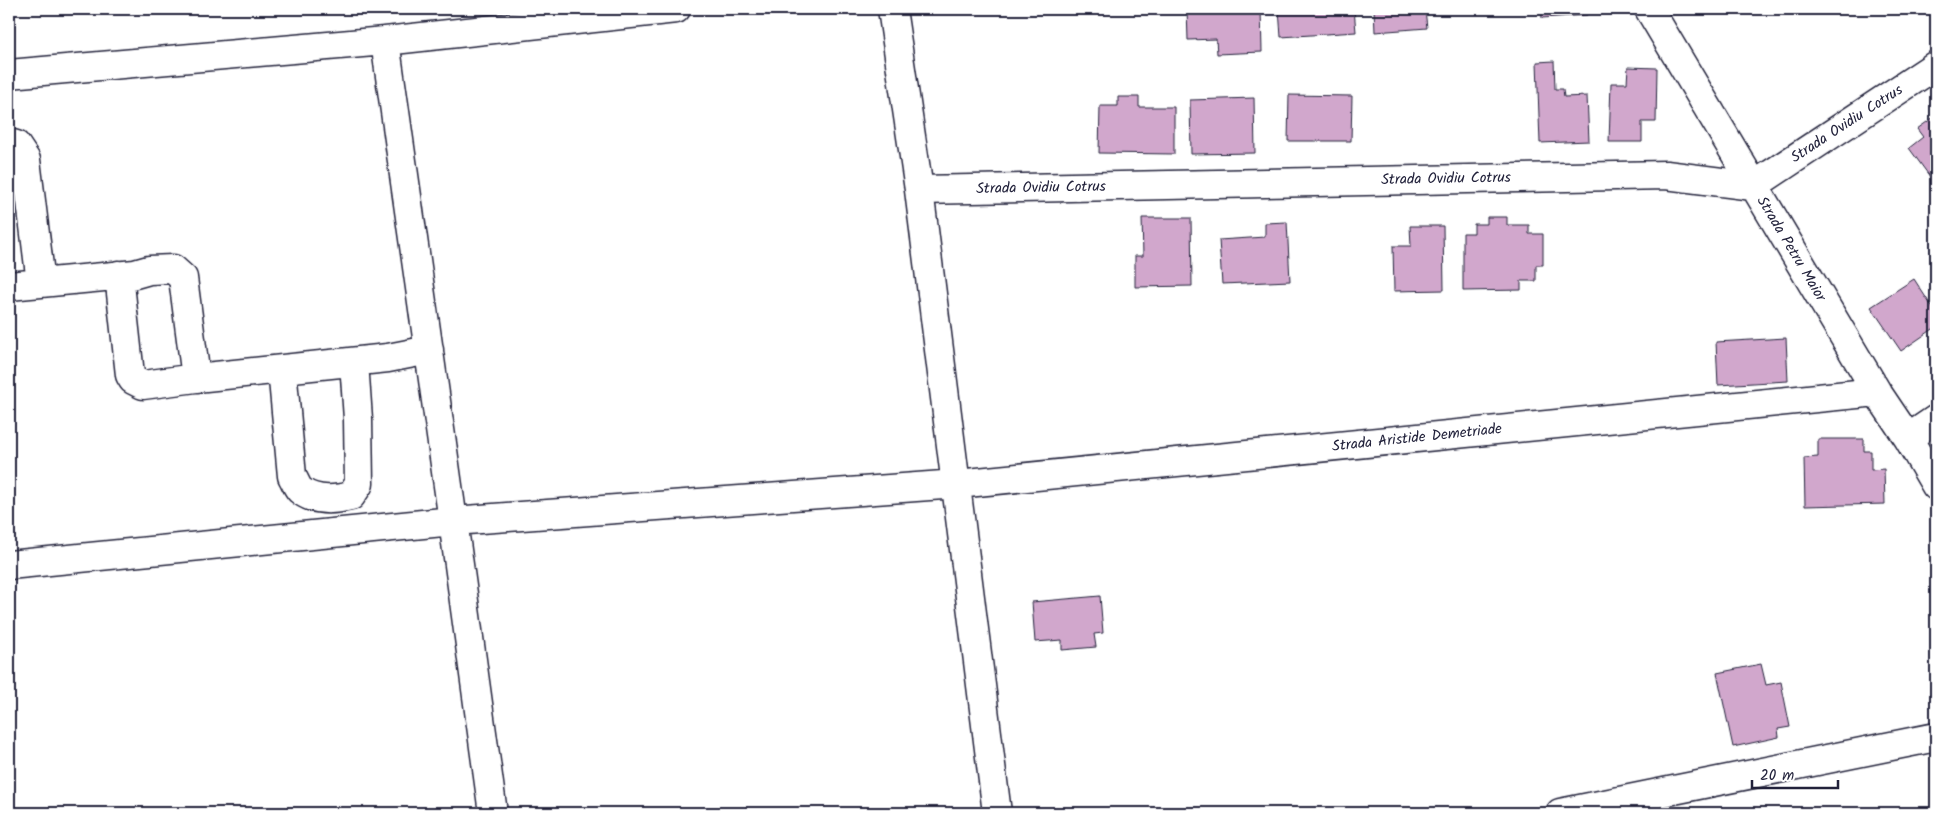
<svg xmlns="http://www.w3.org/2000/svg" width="1945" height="822" font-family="Kalam,sans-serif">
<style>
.building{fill:#d1a7cc;stroke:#22223b}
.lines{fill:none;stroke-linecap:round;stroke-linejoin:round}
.minor-casing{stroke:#22223b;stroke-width:31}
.minor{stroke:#fff;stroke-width:28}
.labels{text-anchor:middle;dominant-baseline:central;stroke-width:4;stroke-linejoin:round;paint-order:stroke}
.street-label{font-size:15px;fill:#22223b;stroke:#fff}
</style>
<rect width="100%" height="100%" fill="#fff"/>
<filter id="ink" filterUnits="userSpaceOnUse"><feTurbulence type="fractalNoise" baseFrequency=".02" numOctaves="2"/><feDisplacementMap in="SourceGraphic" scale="10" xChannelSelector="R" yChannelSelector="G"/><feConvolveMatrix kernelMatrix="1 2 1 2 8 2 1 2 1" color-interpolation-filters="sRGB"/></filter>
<g filter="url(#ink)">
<path class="building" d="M1187,9H1261L1262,52L1217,54L1216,39L1188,40Z
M1279,9H1354L1356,32L1281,37Z
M1374,9H1425L1427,28L1375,32Z
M1541,9H1587V15L1542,18Z
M1554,61L1555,89H1563L1564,97L1587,96L1589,141L1540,143L1537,62Z
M1628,67L1657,68L1656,122H1642V142H1609L1611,83H1627Z
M1289,95L1352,96L1351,141H1288Z
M1118,97H1139V107H1174V154L1099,153L1100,106H1118Z
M1254,98L1255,153L1191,154L1190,100Z
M1934,117L1936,119V185L1909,148L1923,137L1917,129Z
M1487,217H1507V225H1529V234H1543V265H1536V281H1521V290L1463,291V233H1474V224H1487Z
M1142,218H1191L1192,286L1135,287V256H1143Z
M1287,222L1290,281L1222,284L1219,240L1265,237V223Z
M1410,226H1443L1444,290L1394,291L1393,246H1411Z
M1914,279L1936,313V327L1901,351L1871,307Z
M1786,338L1788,381L1718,385L1716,342Z
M1818,439H1864V451H1871V470L1884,469L1885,504L1805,506L1804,458L1818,457Z
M1100,596L1103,633L1094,634L1096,647L1062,650V640L1035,642L1032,602Z
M1936,650V671L1932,651Z
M1761,664L1766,685L1781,682L1790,727L1778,729L1779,737L1733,747L1717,673Z"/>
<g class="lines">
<defs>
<path id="minor" d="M892,9L919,190L997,813
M1649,9L1877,392L1908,438L1936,486
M385,41L453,521L493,813
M9,74L385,41L676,9
M9,143L16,145L26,160L41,283
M919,190L1666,175L1753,186L1936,65
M119,275L130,375L133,380L143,385L196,378
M9,286L135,274L149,270L173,269L183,278L196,378L388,358L429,350
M282,369L292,476C295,481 297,487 300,490C314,502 335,500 351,496L359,484L358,419L354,362
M1908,438L1936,419
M9,565L453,521L957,484L1877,392
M1560,813L1936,737"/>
</defs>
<use href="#minor" class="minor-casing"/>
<use href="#minor" class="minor"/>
</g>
</g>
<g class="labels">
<g class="street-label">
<text transform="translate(1847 124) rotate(-33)">Strada Ovidiu Cotrus</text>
<text transform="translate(1446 179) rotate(-1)">Strada Ovidiu Cotrus</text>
<text transform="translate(1041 188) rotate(-1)">Strada Ovidiu Cotrus</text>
<text transform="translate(1791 249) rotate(59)">Strada Petru Maior</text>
<text transform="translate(1417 438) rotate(-6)">Strada Aristide Demetriade</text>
</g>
</g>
<rect width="1945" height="822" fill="none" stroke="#fff" stroke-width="30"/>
<rect x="15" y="15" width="1915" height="792" fill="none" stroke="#22223b" stroke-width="2" filter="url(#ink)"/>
<path d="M1752 780v8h86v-8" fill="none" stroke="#22223b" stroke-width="2.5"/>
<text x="1760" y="780" font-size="15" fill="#22223b" stroke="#ffffff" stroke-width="4" paint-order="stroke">20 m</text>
</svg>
